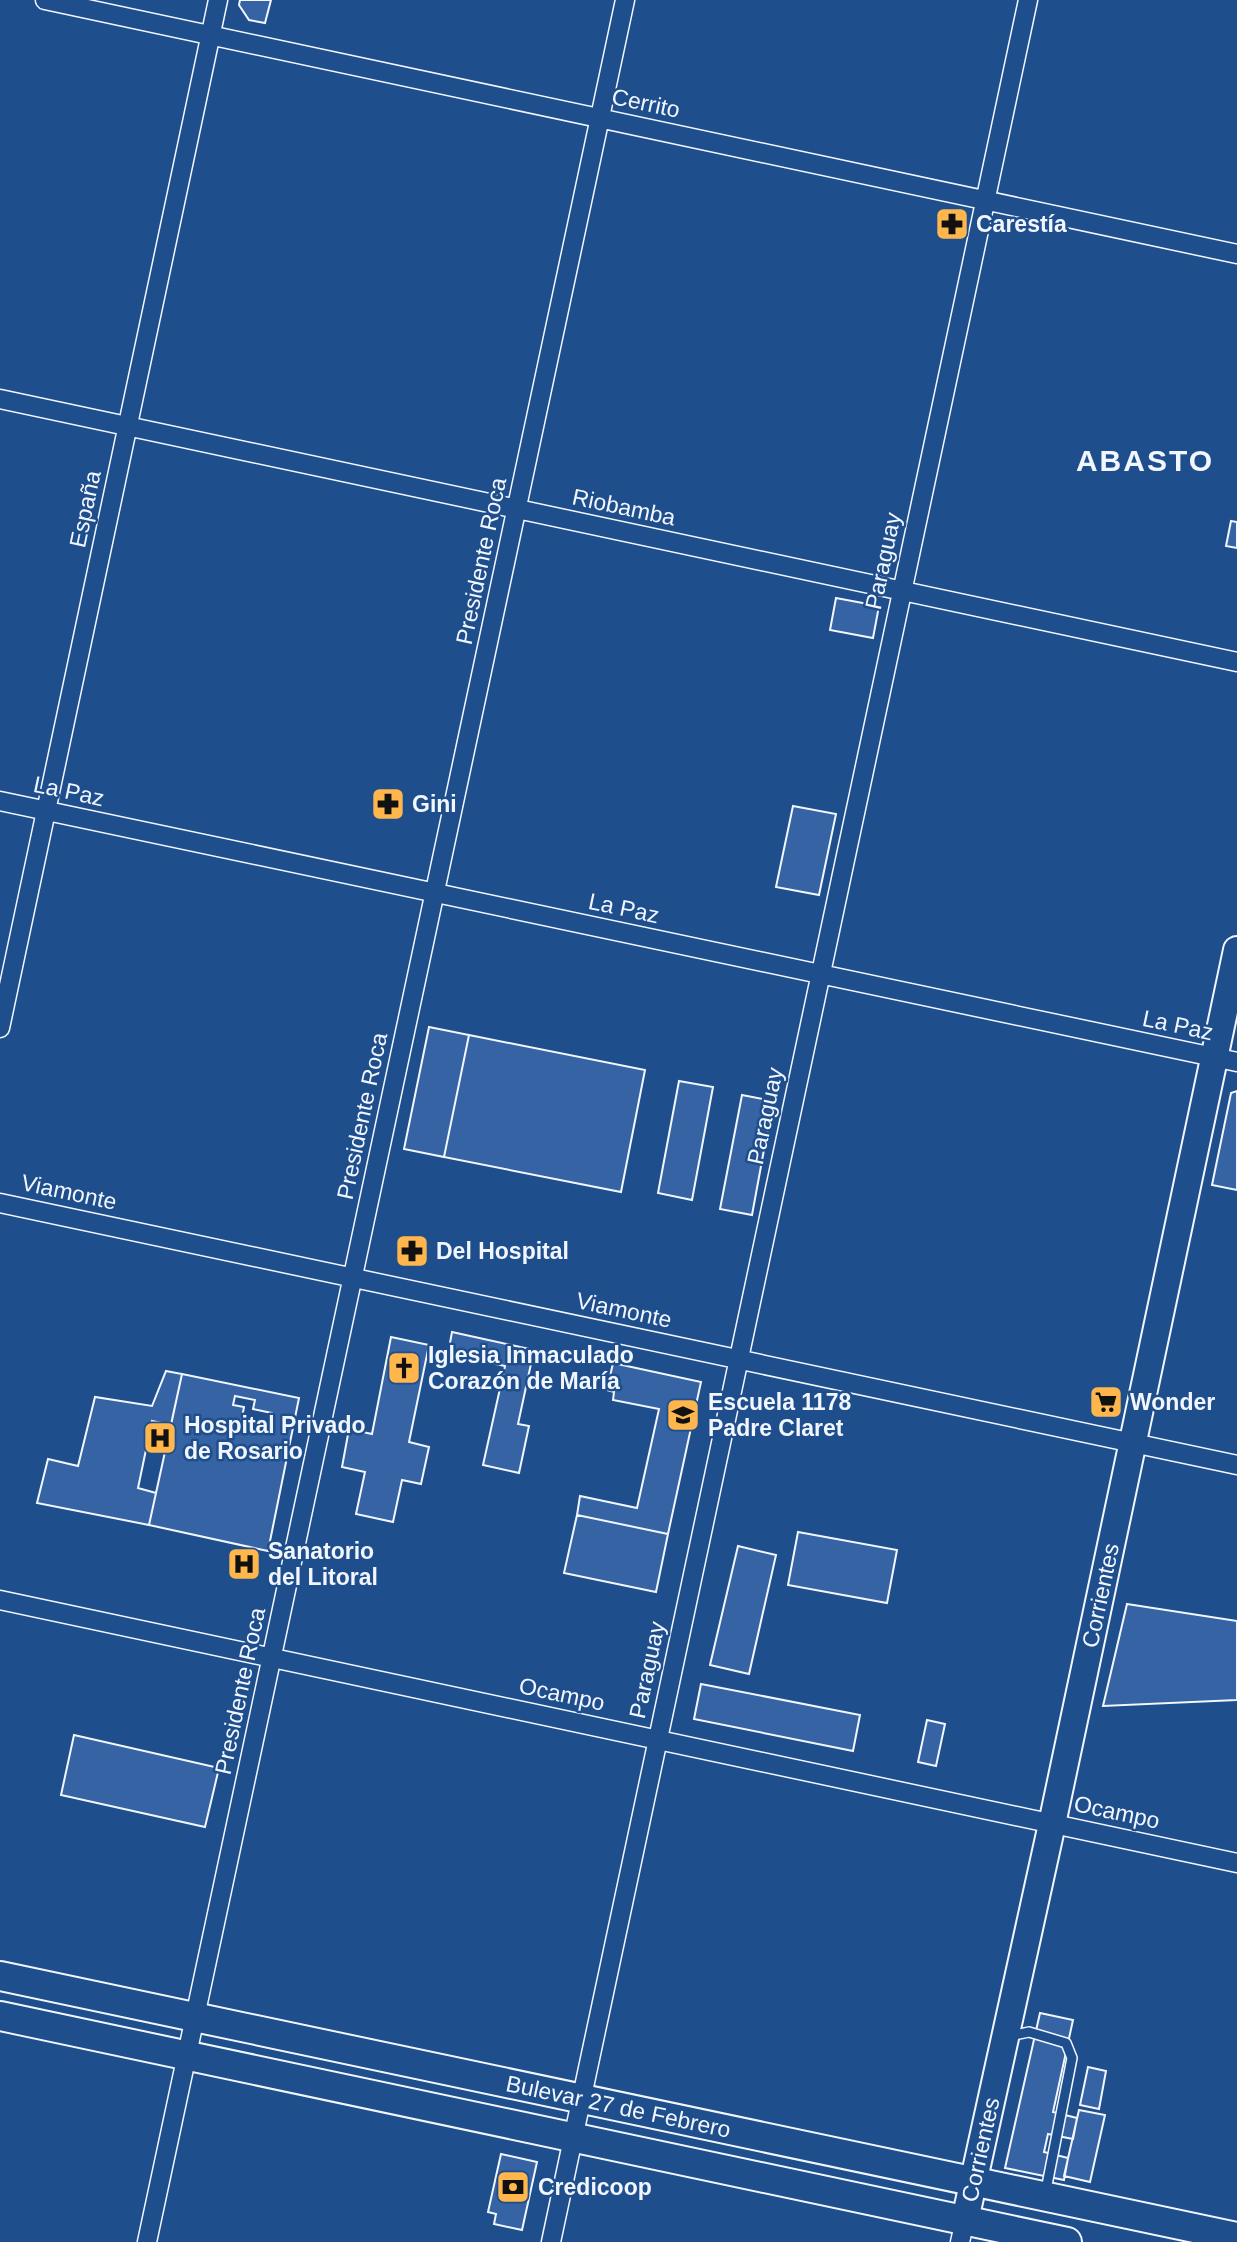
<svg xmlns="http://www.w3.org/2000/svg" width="1237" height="2242" font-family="Arial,sans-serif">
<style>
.building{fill:#3563a3;stroke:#f2f6ff;stroke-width:2;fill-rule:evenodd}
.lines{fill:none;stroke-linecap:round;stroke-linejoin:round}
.service-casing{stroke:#f2f6ff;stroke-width:12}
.minor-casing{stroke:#f2f6ff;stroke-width:21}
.secondary-casing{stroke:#f2f6ff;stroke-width:30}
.primary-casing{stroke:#f2f6ff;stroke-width:32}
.service{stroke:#1f4e8c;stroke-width:9}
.minor{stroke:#1f4e8c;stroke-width:18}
.secondary{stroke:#1f4e8c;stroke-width:26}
.primary{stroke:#1f4e8c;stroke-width:28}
.labels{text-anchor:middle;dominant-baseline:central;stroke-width:5;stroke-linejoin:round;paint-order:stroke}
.street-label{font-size:23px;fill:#f2f6ff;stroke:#1f4e8c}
.poi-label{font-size:23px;font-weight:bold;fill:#f2f6ff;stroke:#1f4e8c;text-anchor:start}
.district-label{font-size:30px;font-weight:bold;letter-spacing:2px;fill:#f2f6ff;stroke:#1f4e8c}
</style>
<rect width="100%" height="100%" fill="#1f4e8c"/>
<path class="building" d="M240,0H271L265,23L249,20L239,5Z
M1231,521L1237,522V548L1226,546Z
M836,598L879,606L873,638L830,630Z
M793,806L836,814L819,895L776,887Z
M429,1027L469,1035L444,1157L404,1149Z
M469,1035L645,1070L621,1192L444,1157Z
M679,1081L713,1087L692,1200L658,1193Z
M1237,1091V1190L1212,1185L1231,1093Z
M742,1095L773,1101L752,1215L720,1209Z
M452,1332L534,1350L518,1424L529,1426L519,1473L483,1465L505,1366L448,1354Z
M391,1337L429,1345L409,1442L429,1447L421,1484L402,1480L393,1522L356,1514L365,1472L342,1467L349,1429L372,1434Z
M613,1363L701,1382L668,1534L577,1515L580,1496L637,1508L659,1409L613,1400L614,1392L607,1390Z
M166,1371L182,1374L171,1425L152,1421L138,1488L156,1493L149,1525L37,1503L48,1459L78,1466L95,1397L152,1406Z
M182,1374L299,1398L268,1551L149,1525ZM235,1396L255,1400L253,1409L272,1413L269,1428L241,1423L244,1407L233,1405Z
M577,1515L668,1534L656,1592L564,1573Z
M798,1532L897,1550L887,1603L788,1585Z
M738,1546L776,1555L749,1674L710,1665Z
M1127,1604L1237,1621V1700L1103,1706Z
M701,1684L860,1715L853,1751L694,1719Z
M927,1720L945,1724L936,1766L918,1762Z
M74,1735L219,1768L205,1827L61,1795Z
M1040,2013L1073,2020L1053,2112L1077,2118L1073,2139L1048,2134L1044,2152L1068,2158L1064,2180L1005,2168Z
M1088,2067L1106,2071L1099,2109L1080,2105Z
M1079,2110L1105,2115L1090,2182L1064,2176Z
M501,2154L537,2162L522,2230L494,2224L496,2214L488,2212Z"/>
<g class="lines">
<defs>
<path id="service" d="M1010,2036L1029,2032L1066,2043L1072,2058L1045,2195"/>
<path id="minor" d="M45,0L1237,254
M0,399L1237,662
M0,801L1237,1062
M0,1028L218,0
M0,1203L1237,1465
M0,1600L1237,1863
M147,2242L625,0
M551,2242L1028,0
M960,2242L965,2220"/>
<g id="secondary">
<path id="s1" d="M965,2220L1052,1824L1237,950"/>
</g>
<g id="primary">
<path id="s2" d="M0,1976L1237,2237"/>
<path d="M0,2016L1067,2242"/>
</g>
</defs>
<use href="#service" class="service-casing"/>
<use href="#minor" class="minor-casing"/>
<use href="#secondary" class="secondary-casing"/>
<use href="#primary" class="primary-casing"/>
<use href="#service" class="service"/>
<use href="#minor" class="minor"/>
<use href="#secondary" class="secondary"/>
<use href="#primary" class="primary"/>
</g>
<defs>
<symbol id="pharmacy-square" viewBox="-11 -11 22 22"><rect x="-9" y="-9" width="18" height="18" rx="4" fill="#ffb74d" stroke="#1f4e8c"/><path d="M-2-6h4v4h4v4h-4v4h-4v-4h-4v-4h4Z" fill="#111"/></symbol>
<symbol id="church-square" viewBox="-11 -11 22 22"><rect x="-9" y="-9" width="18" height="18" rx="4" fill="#ffb74d" stroke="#1f4e8c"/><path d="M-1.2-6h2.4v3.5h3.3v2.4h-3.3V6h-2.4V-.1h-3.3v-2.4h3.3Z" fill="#111"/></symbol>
<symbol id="supermarket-square" viewBox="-11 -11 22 22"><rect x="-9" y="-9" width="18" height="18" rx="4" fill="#ffb74d" stroke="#1f4e8c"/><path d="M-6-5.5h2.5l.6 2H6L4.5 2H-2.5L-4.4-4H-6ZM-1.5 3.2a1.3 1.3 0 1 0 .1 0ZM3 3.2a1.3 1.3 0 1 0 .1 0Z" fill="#111"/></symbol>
<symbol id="school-square" viewBox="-11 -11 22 22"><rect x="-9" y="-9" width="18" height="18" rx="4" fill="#ffb74d" stroke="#1f4e8c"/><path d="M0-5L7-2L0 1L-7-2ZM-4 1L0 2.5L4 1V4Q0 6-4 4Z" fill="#111"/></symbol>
<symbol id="hospital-square" viewBox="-11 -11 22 22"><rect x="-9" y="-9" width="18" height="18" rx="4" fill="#ffb74d" stroke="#1f4e8c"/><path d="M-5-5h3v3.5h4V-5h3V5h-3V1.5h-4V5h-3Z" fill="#111"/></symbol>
<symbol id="bank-square" viewBox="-11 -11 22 22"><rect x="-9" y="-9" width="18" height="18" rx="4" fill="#ffb74d" stroke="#1f4e8c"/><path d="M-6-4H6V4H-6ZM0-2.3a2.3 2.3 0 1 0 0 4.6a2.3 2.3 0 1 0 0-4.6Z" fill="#111"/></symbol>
</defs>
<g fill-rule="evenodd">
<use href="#pharmacy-square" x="933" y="205" width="38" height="38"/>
<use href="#pharmacy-square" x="369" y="785" width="38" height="38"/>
<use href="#pharmacy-square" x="393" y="1232" width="38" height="38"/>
<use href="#church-square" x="385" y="1349" width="38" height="38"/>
<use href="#supermarket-square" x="1087" y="1383" width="38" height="38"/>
<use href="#school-square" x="664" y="1396" width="38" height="38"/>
<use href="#hospital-square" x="141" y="1419" width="38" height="38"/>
<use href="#hospital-square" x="225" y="1545" width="38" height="38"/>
<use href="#bank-square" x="494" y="2168" width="38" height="38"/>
</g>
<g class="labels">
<g class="street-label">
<text transform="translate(646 103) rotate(12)">Cerrito</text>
<text transform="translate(624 507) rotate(12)">Riobamba</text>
<text transform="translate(85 509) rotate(-78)">España</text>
<text transform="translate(481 561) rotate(-78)">Presidente Roca</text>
<text transform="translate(883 561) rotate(-78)">Paraguay</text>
<text transform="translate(69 791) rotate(12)">La Paz</text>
<text transform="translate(624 908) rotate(12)">La Paz</text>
<text transform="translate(1178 1025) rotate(12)">La Paz</text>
<text transform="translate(362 1116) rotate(-78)">Presidente Roca</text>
<text transform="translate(765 1116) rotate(-78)">Paraguay</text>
<text transform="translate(69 1192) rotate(12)">Viamonte</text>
<text transform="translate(624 1310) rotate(12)">Viamonte</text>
<text stroke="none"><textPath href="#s1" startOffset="639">Corrientes</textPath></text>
<text transform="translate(647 1670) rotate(-78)">Paraguay</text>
<text transform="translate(240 1691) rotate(-78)">Presidente Roca</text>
<text transform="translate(562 1694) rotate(12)">Ocampo</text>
<text transform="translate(1117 1812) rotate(12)">Ocampo</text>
<text stroke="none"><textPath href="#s2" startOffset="632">Bulevar 27 de Febrero</textPath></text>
<text stroke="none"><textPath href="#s1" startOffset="72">Corrientes</textPath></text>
</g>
<g class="poi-label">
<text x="976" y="224">Carestía</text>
<text x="412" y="804">Gini</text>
<text x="436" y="1251">Del Hospital</text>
<text x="428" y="1355">Iglesia Inmaculado<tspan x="428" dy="26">Corazón de María</tspan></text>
<text x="708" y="1402">Escuela 1178<tspan x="708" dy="26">Padre Claret</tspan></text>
<text x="1130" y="1402">Wonder</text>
<text x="184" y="1425">Hospital Privado<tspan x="184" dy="26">de Rosario</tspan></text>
<text x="268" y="1551">Sanatorio<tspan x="268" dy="26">del Litoral</tspan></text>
<text x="538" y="2187">Credicoop</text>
</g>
<g class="district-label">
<text x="1145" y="460">ABASTO</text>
</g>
</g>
</svg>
